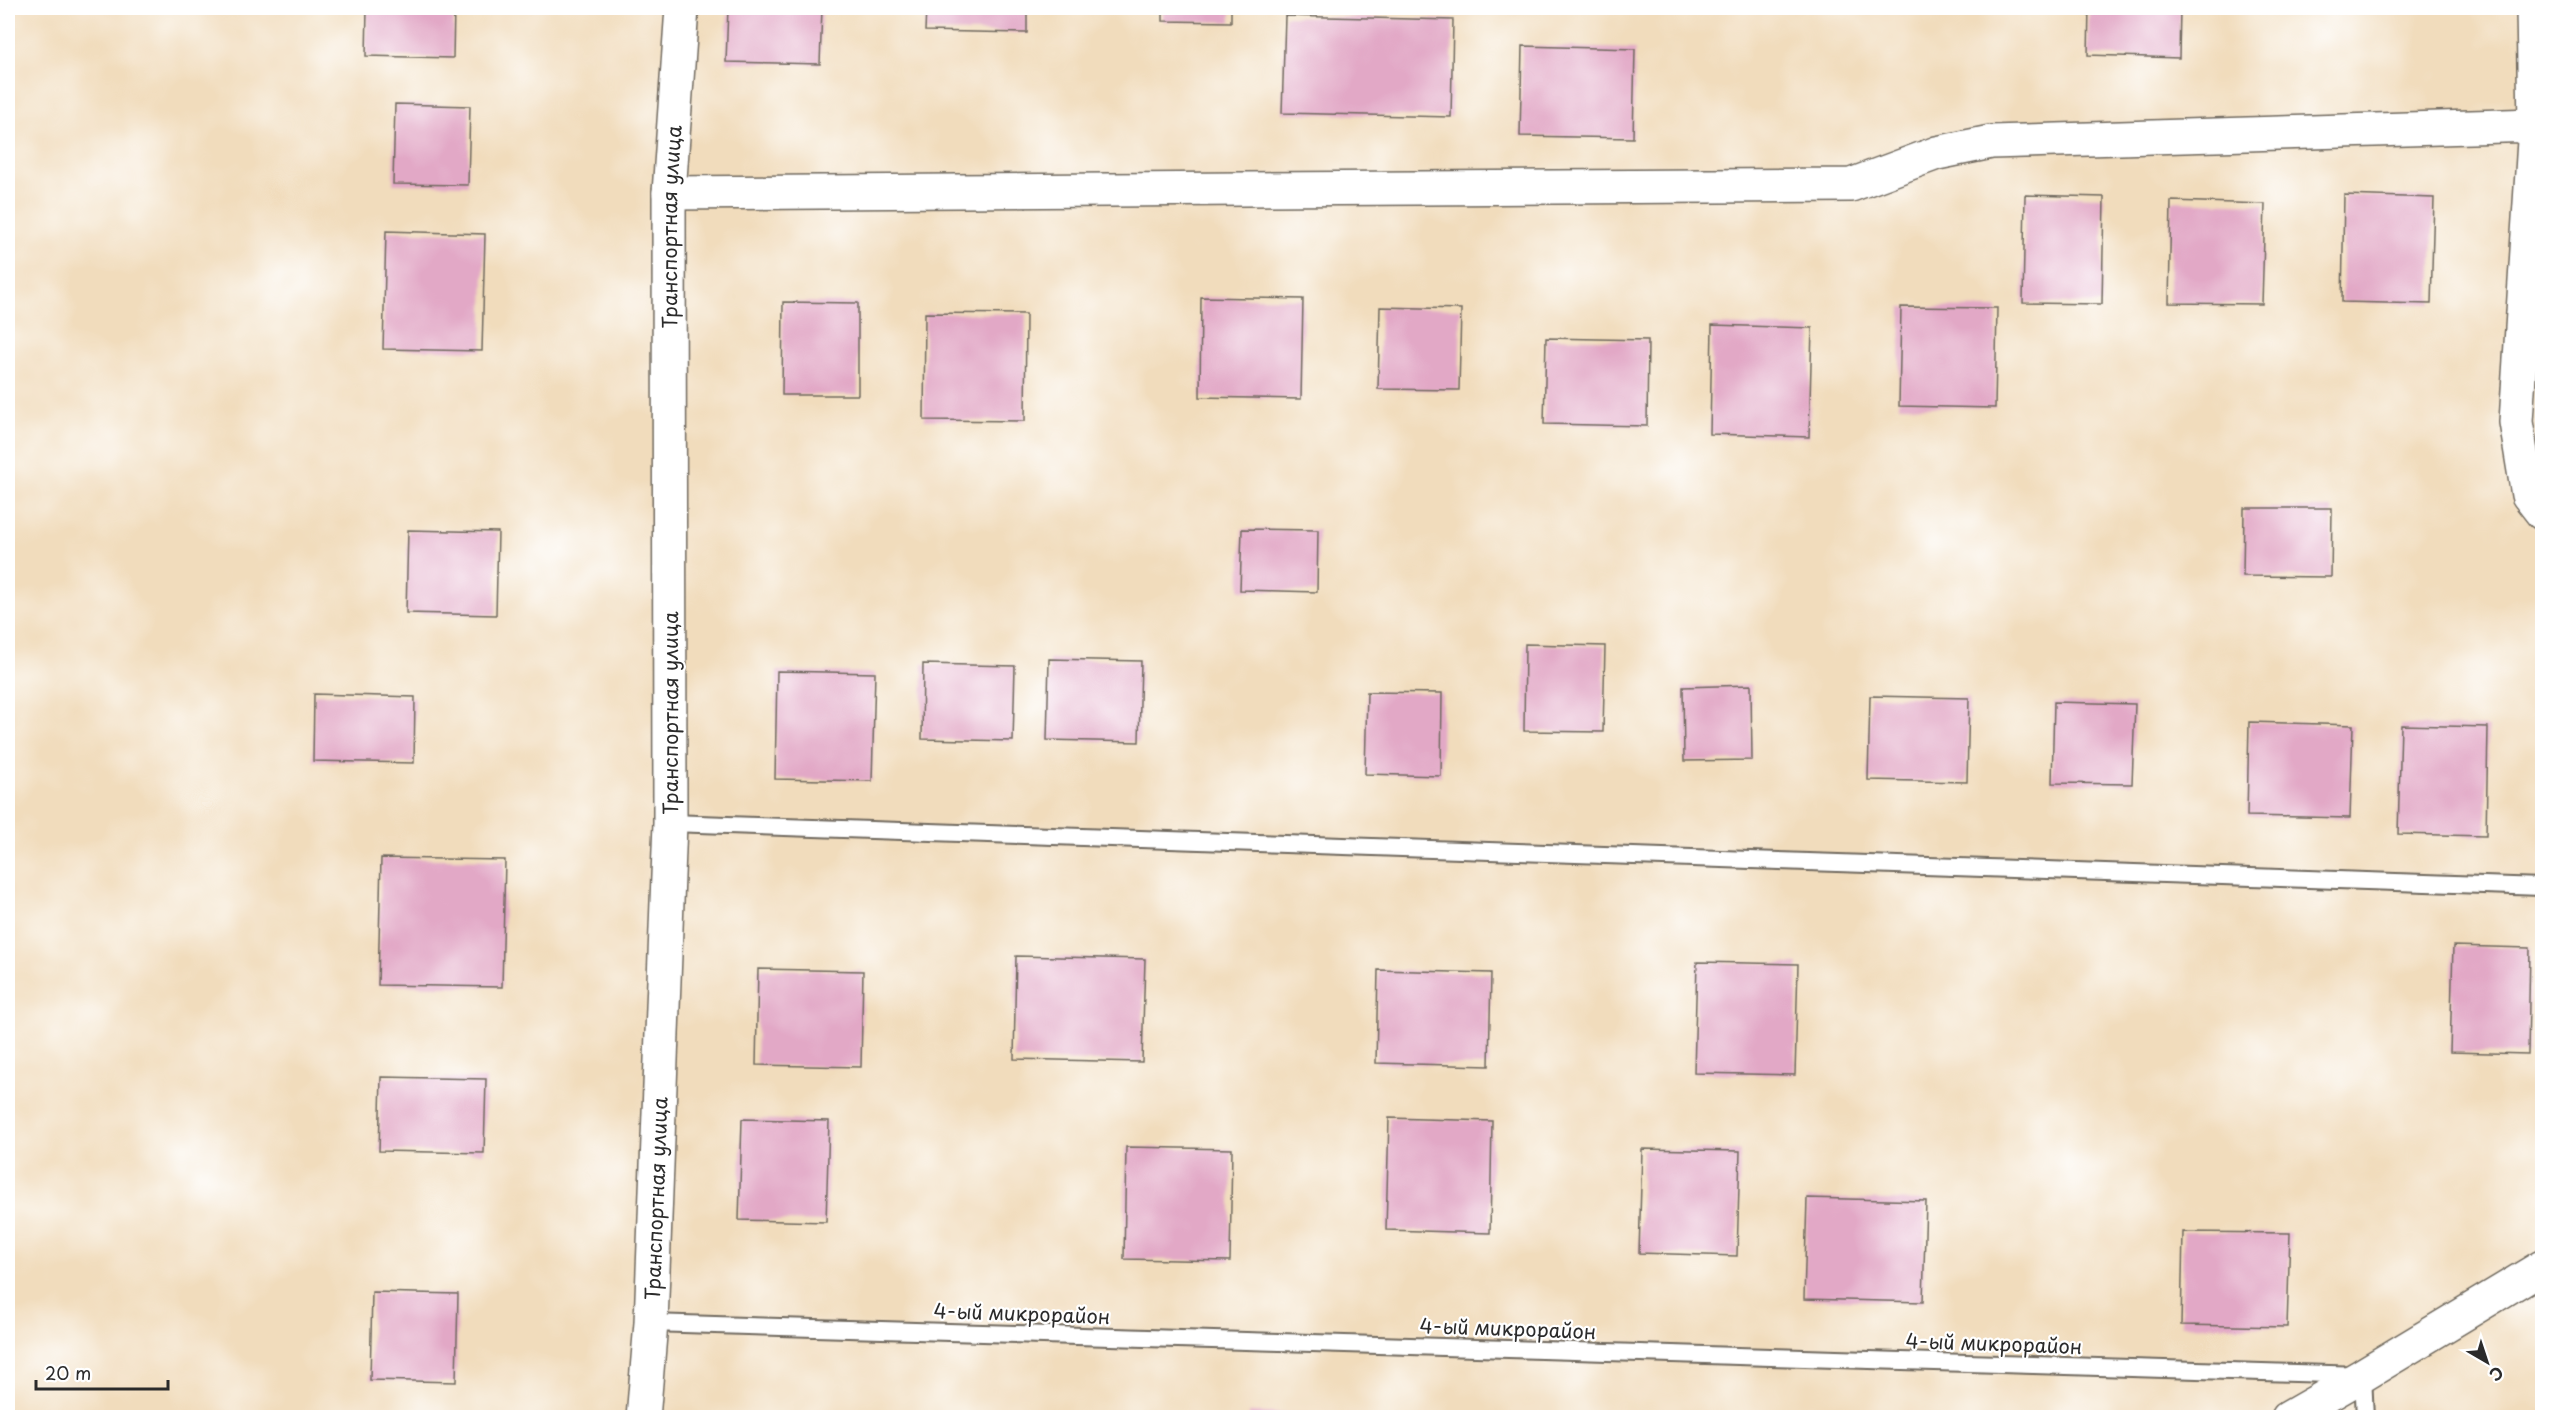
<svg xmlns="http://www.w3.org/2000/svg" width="2550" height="1425" font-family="'Playpen Sans',sans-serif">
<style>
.building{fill:#e2a8c6}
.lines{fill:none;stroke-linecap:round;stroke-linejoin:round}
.lane-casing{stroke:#70695e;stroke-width:20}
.street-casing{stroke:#70695e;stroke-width:36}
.lane{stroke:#fff;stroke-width:16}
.street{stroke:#fff;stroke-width:33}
.labels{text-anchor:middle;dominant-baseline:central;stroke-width:4.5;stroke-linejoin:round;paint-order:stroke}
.street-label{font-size:20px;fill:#2b2b2b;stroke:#fff}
</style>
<rect width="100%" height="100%" fill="#fff"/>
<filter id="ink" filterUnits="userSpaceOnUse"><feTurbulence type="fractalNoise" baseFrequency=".0167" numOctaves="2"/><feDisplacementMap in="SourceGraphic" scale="12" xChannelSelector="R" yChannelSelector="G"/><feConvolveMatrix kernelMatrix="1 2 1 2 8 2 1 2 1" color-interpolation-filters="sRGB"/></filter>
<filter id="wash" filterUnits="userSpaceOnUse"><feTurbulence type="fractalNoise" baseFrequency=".008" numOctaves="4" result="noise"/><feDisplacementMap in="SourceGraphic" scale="24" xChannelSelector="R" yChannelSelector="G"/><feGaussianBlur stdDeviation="1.35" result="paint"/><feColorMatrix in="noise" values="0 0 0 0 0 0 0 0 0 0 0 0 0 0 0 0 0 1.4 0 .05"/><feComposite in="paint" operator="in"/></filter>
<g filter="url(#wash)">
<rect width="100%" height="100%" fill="#f1dcbc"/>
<g id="blocks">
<path class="building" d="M367,8H454L453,58L366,56Z
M728,8H822L820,64L726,62Z
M926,8H1027V33L925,31Z
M1163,8H1231V22L1163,21Z
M2089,8H2180L2179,58L2088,55Z
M1285,16L1453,20L1451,117L1282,113Z
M1522,46L1635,49L1633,138L1520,136Z
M395,104L470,106L468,185L393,184Z
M2025,195L2104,197L2102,304L2023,303Z
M2344,195L2434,198L2431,304L2342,302Z
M2171,201L2265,204L2262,304L2169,303Z
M386,231L485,234L482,351L383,349Z
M1201,297L1303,299L1301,399L1200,397Z
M783,302L858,303V395H782Z
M1380,307L1461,309L1459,390L1378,389Z
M1901,307L1997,308L1995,408L1899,406Z
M925,313L1026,314L1025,421L924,420Z
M1712,325L1812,328L1809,437L1710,434Z
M1546,338L1648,340L1647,426L1544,424Z
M2244,508H2332L2331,577L2243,576Z
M1242,529L1318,530L1317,592L1240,590Z
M408,530L498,532L496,615L406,613Z
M1525,644L1605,646L1603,732L1524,731Z
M1049,659L1141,661L1139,742L1047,740Z
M923,664L1015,666L1013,741L922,739Z
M777,671L875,673L872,781L775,779Z
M1751,685L1752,760L1684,761L1683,687Z
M1367,692L1442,693L1441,776L1365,774Z
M314,694L415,697L414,763L313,761Z
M1870,696L1969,698L1967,782L1868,780Z
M2054,702L2135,704L2132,784L2052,783Z
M2249,722L2353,725L2350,818L2247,816Z
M2401,725L2488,727L2486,836L2398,834Z
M381,858L505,860L502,987L378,985Z
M2453,946L2530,948L2528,1054L2450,1052Z
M1016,956L1145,959L1142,1062L1014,1059Z
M1697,962L1798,964L1795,1075L1694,1073Z
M758,969L863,971L861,1067L756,1065Z
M1378,970L1491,973L1489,1066L1376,1063Z
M381,1077L486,1079L484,1153L379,1151Z
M1389,1118L1492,1121L1490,1233L1386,1230Z
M742,1119L829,1121L826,1222L739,1220Z
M1126,1147L1232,1149L1230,1261L1124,1259Z
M1642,1149L1740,1151L1737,1256L1639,1253Z
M1807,1198L1926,1201L1923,1302L1804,1299Z
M2183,1232L2290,1233L2287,1327L2181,1325Z
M372,1292L458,1294L456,1382L370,1380Z
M1249,1413L1328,1414V1418H1249Z"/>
</g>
</g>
<g filter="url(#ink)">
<use href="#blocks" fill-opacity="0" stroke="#70695e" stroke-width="1.5"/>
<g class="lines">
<defs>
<path id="lane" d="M670,823L2542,887
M651,1323L2363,1375L2365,1418"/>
<g id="street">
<path d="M2533,8L2535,125"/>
<path d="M669,193L1851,185L1937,153L1991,142L2535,125L2516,422L2528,495L2542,513"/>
<path id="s1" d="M643,1418L651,1323L670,823L669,193L682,8"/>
<path d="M2288,1418L2363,1375L2542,1267"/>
</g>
</defs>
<use href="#lane" class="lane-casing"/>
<use href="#street" class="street-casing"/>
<use href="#lane" class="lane"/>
<use href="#street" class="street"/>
</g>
</g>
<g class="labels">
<g class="street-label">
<text stroke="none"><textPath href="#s1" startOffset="1192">Транспортная улица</textPath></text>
<text transform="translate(670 713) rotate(-90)">Транспортная улица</text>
<text stroke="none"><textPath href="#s1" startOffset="220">Транспортная улица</textPath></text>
<text transform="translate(1022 1313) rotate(2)">4-ый микрорайон</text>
<text transform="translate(1508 1328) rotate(2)">4-ый микрорайон</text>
<text transform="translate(1994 1343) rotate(2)">4-ый микрорайон</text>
</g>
</g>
<rect width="2550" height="1425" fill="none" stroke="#fff" stroke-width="30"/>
<g transform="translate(2487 1362) rotate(141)" stroke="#ffffff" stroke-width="4.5" paint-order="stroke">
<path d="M0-4.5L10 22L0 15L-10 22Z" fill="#2b2b2b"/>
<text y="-9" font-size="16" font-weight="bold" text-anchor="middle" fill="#2b2b2b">С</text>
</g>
<path d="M36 1380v9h132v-9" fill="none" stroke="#2b2b2b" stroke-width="3"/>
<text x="45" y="1380" font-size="18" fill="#2b2b2b" stroke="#ffffff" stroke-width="4.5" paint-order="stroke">20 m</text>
</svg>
